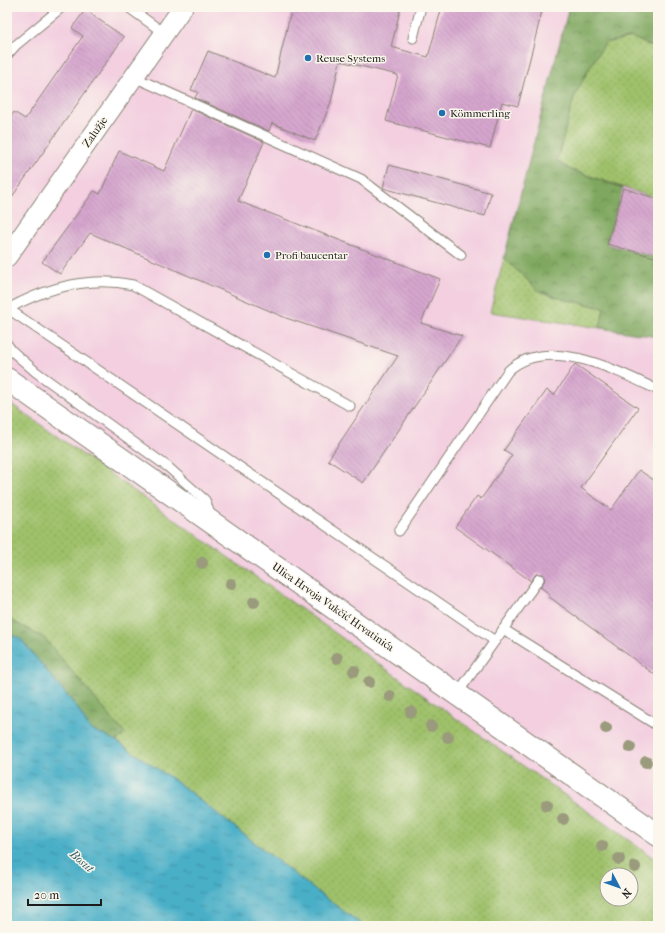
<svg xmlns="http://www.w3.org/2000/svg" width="665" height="933" font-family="'IM FELL French Canon',serif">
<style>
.built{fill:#f3cfe0}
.green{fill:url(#green-dots);stroke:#5e6e44;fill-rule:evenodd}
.forest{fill:url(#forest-crowns);stroke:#4e623e}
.water{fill:url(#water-ripples);stroke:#326672}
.building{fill:url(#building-back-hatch)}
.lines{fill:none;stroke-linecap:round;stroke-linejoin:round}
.service-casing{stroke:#888074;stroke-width:11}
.minor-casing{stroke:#888074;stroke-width:21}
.secondary-casing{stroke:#888074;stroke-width:24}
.service{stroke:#fff;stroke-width:9}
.minor{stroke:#fff;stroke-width:19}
.secondary{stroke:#fff;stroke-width:22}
.tree{fill:#9a9a7c}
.poi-dot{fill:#1f6fb2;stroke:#fbf7ec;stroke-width:1.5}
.labels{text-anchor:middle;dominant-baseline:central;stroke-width:3;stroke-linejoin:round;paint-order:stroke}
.poi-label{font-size:11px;fill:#1c1c1c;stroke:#fbf7ec;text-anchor:start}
.street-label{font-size:11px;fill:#1c1c1c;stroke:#fbf7ec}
.water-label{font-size:12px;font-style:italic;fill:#305e69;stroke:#fbf7ec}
</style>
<defs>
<pattern id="green-dots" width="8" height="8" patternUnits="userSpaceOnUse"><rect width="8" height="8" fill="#9fc16b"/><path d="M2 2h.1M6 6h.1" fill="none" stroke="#88a55c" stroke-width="1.8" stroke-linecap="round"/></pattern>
<pattern id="forest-crowns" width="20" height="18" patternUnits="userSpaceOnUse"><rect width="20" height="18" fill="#7fa75f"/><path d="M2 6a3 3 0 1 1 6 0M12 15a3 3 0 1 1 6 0" fill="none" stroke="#67874e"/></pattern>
<pattern id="water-ripples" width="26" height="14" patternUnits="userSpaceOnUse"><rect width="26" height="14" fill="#48afc7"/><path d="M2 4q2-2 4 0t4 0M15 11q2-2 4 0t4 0" fill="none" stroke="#3b8ea1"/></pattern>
<pattern id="building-back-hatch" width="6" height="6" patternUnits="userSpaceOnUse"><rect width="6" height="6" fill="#d6a6ce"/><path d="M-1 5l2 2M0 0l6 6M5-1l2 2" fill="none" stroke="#b78eb0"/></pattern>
</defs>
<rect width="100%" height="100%" fill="#fbf7ec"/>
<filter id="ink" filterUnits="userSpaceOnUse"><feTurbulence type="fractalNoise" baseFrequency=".025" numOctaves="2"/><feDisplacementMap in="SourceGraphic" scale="8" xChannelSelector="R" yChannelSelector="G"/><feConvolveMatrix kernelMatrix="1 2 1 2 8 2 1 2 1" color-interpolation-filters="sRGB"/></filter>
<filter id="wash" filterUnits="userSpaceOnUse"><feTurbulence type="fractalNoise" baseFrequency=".012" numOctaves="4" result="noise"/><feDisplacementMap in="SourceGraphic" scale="16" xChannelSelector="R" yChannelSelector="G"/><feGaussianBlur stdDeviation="0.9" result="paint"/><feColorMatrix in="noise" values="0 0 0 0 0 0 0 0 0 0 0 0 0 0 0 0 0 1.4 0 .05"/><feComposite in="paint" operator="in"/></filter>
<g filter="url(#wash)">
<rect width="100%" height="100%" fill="#f5e4cb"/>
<path class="built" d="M7,7H569L490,312L658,337V861L7,401Z"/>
<path class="green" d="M631,37L658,49V199L569,169L557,161L574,97L587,72L605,43Z
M504,258L539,291L563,299L604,308L600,328L490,312Z
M7,401L658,861V926H364L316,891L177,782L116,741L125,734L44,638L7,618ZM607,875H631V899H607Z"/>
<path class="forest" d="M569,7L586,8L658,7V49L631,37L605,43L587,72L574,97L557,161L569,169L623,188L607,244L658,258V337L600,328L604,308L563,299L539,291L504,258Z
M7,618L44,638L125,734L116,741L90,729L78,709L20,638L7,634Z"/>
<path class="water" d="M7,634L20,638L78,709L90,729L116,741L177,782L316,891L364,926H7Z"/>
<g id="blocks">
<path class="building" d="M292,7H401L391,47L428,57L442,7H543L518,106L502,102L490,148L386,121L398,75L340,61L331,102L315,141L272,123L269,131L195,98L198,92L191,90L208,51L275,78Z
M85,10L124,37L7,204V122L14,112L25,119L83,36L72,28Z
M191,109L264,142L238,201L440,279L421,323L462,336L363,483L328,460L398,356L286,318L90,233L60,274L42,262L94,191L100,194L119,151L164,171Z
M389,165L491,193L485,216L383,188Z
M623,188L658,199V258L607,244Z
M575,364L638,408L581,488L611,510L639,470L658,483V677L548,596L550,594L540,587L545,580L543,574H536L531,581L455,527L477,496L481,499L512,455L504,450L547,390L554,395Z"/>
</g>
</g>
<g filter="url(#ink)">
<use href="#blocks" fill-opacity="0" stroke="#888074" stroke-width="1"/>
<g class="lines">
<defs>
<path id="service" d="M128,7L164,33
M413,38L421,7
M7,55L16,45L62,7
M134,77L361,179L461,255
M7,308L495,641
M7,313L8,309C46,288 90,276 133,285L350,406
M7,344L12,351L36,372L168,467L205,500L211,517
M399,531L508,371C547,334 618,371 658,390
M503,629L658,726
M457,694L539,579"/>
<path id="minor" d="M7,257L183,7"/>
<path id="secondary" d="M7,379L658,835"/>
</defs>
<use href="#service" class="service-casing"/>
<use href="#minor" class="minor-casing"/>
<use href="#secondary" class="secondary-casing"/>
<use href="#service" class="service"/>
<use href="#minor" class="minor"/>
<use href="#secondary" class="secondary"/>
</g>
<g class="tree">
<circle cx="202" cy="563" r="6"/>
<circle cx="231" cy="584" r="6"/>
<circle cx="254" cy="602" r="6"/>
<circle cx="337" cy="658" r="6"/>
<circle cx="354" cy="671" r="6"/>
<circle cx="369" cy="682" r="6"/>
<circle cx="390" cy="696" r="6"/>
<circle cx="411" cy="712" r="6"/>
<circle cx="431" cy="726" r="6"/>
<circle cx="606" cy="728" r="6"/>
<circle cx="448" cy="737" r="6"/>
<circle cx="630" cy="747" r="6"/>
<circle cx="646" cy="762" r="6"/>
<circle cx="547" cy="805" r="6"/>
<circle cx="563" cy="819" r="6"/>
<circle cx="602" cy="846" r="6"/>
<circle cx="619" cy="859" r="6"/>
<circle cx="635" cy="867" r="6"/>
</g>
</g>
<g class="poi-dot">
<circle cx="308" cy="58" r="4"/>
<circle cx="442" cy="113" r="4"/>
<circle cx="267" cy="255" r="4"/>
</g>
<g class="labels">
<g class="poi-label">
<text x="316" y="58">Reuse Systems</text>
<text x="450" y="113">Kömmerling</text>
<text x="275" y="255">Profi baucentar</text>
</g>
<g class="street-label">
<text transform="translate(95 132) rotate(-55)">Zalužje</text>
<text transform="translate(333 607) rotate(35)">Ulica Hrvoja Vukčić Hrvatinića</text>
</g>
<g class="water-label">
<text transform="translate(82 861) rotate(41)">Bosut</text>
</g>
</g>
<rect width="665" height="933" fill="none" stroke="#fbf7ec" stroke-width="24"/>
<g transform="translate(619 887) rotate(131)"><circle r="19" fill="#fbf7ec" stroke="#a29f99"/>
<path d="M0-3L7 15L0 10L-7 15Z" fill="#1f6fb2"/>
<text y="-6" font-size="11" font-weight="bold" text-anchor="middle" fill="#1c1c1c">N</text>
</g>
<path d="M28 899v6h73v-6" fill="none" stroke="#1c1c1c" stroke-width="2"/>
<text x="34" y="899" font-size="12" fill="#1c1c1c" stroke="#fbf7ec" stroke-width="3" paint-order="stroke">20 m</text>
</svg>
